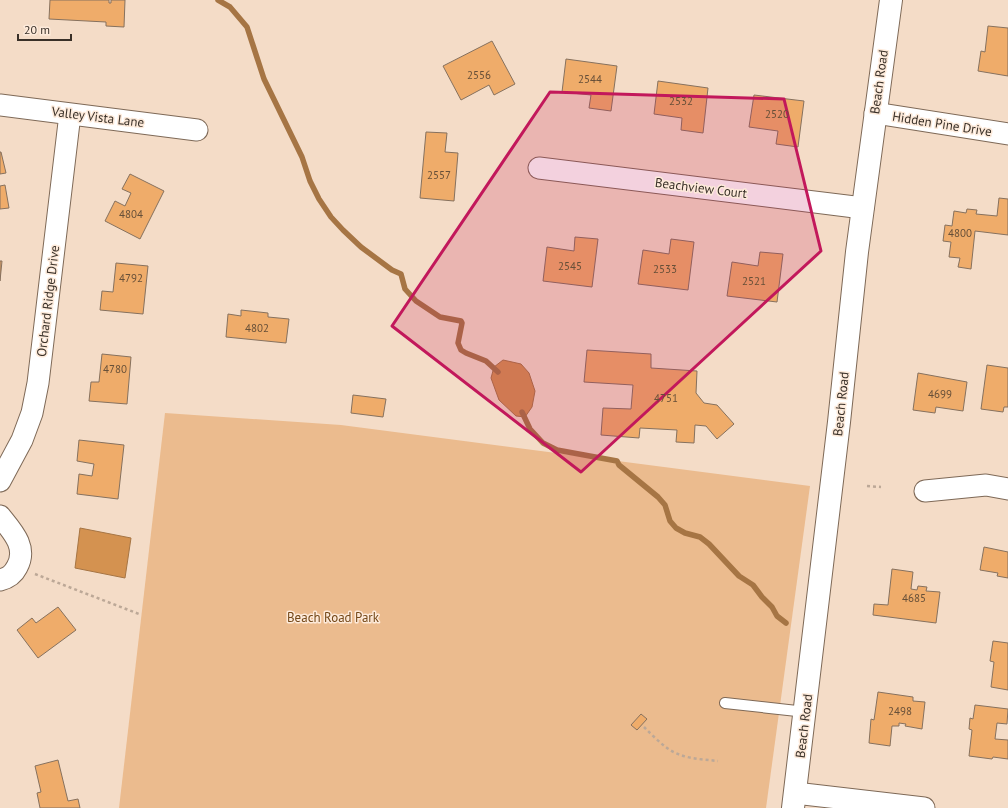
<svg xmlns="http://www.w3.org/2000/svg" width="1008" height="808" font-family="'PT Sans',sans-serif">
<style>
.green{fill:#ebbb8e}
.water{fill:#d49250;stroke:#a67544}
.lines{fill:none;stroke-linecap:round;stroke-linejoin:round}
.stream{stroke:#a67544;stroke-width:5.5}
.building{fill:#efac6a;stroke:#86715e}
.service-casing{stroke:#7e6957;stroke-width:12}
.minor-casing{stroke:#7e6957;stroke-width:23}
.tertiary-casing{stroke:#7e6957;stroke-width:24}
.path{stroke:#bca897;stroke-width:2.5;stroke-dasharray:3 3;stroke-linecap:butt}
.service{stroke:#fff;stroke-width:10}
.minor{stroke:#fff;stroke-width:21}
.tertiary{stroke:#fff;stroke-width:22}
.marked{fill:#c2185b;fill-opacity:0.2;stroke:#c2185b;stroke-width:3;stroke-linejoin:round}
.labels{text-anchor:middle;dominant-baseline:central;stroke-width:3;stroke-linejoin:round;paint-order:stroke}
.number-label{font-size:11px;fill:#664f38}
.street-label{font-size:13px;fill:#393028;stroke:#fdeada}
.park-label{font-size:13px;fill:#744818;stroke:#fdeada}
</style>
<rect width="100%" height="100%" fill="#f4dcc7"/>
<path class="green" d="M165,413L341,425L810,486L766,808H119Z"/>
<path class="water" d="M503,360L521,364L529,373L535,391L532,407L525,417L516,416L499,400L491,378L494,367Z
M80,528L131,538L125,578L75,568Z"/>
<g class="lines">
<path class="stream" d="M218,0L230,7L247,27L264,79L302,157L310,181L319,199L331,217L343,230L361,247L392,270L401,274L405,289L416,301L440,317L461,321L462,323L458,343L461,350L466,353L486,361L498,372
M522,412L530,429L543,443L557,450L617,461L619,465L658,497L665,505L670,521L676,528L685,533L700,537L709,544L739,576L753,585L762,597L772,607L777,616L786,623"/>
</g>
<path class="building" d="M50,0H109V3H111V0H125L124,27L106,26V22L49,19Z
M988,26L1008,28V76L978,71L981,51L985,52Z
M492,41L515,84L494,95L489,85L461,100L443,66Z
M566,59L617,66L611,111L589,108L591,95L562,92Z
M658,81L708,88L703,133L681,130L682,118L654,114Z
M754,95L804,101L798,147L776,144L778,131L749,127Z
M426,132L447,133L445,152L458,153L454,201L420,198Z
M0,152H1L6,173L0,174Z
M130,174L164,191L140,239L105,221L115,201L125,206L131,193L122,189Z
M5,185L9,208L0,209V186Z
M999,198L1008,199V235L975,231L971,269L958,267L960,258L949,257L951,242L943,241L945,225L952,226L954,211L966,213L967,209L977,210L976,214L997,216Z
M575,237L598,239L592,287L543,281L547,247L574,251Z
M671,239L694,242L688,290L638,284L643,250L669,254Z
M760,252L783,254L777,302L727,296L732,262L758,266Z
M0,261H2L0,281Z
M116,263L148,266L143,314L100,310L102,291L113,292Z
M241,310L268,313V317L289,319L286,343L226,337L228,314L241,316Z
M587,350L651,354V368L697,371L696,393L704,403L717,405L734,424L717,439L706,426L695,425L694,443L676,442L677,430L640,428L639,438L601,435L603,408L631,409L633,385L584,382Z
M102,354L131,357L127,404L89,401L91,382H99Z
M987,365L1008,368V407H1004L1003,412L981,409Z
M918,373L967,382L963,411L936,407L935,413L913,410Z
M353,395L386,399L383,417L351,413Z
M79,440L124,445L118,499L77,494L79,474L92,476L94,464L77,461Z
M984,547L1008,552V578L997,576L998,573L980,570Z
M892,569L913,572L911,589L917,590L918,586L927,587L926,591L940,592L936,623L873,615L874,604L888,605Z
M58,607L76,630L38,658L17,630L32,618L36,623Z
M993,641L1008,643V690L991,687L994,662L990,661Z
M878,692L913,697V701L925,702L922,729L905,726L906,724L899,723V726H892L890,746L869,743L871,719L874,720Z
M975,705L1008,709L1007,724L997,723L995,739L1008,740V759L993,757L992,759L969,756L972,730L969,729L970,718L973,719Z
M641,714L647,719L637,730L631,725Z
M58,760L68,801L78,799L80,808H40L37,793L41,792L35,766Z"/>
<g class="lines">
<defs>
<path id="service" d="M725,703L806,712"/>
<path id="minor" d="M0,105L197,130
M875,113L1008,134
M539,168L863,208
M0,481L22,440L32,413L38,383L70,114
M925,491L986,485L1008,489
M0,516C12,531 28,547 17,567C13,575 8,578 0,580
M795,793L924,808"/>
<path id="tertiary" d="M793,808L839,422L857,252L891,0"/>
</defs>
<use href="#service" class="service-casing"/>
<use href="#minor" class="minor-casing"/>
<use href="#tertiary" class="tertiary-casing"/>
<path class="path" d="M867,486L881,487
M35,574L139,614
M644,727C651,734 659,742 667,748C682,759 700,759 718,761"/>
<use href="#service" class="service"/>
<use href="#minor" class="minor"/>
<use href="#tertiary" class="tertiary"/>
</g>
<path class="marked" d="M550,92L784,99L821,251L581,472L392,326Z"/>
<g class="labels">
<g class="number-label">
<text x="479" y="75">2556</text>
<text x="590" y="79">2544</text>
<text x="681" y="101">2532</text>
<text x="777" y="114">2520</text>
<text x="439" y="175">2557</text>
<text x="131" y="214">4804</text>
<text x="960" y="233">4800</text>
<text x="570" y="266">2545</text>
<text x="665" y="269">2533</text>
<text x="131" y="278">4792</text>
<text x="754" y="281">2521</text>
<text x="257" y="328">4802</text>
<text x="115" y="369">4780</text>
<text x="940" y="394">4699</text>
<text x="666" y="398">4751</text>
<text x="914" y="598">4685</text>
<text x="900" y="711">2498</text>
</g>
<g class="street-label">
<text transform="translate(879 82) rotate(-82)">Beach Road</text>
<text transform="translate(98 117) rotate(7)">Valley Vista Lane</text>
<text transform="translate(942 124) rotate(9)">Hidden Pine Drive</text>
<text transform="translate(701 188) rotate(7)">Beachview Court</text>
<text transform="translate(48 301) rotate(-83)">Orchard Ridge Drive</text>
<text transform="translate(841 404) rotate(-84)">Beach Road</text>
<text transform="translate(804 726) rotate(-83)">Beach Road</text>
</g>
<g class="park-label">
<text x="333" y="617">Beach Road Park</text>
</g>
</g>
<path d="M18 34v6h53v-6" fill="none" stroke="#393028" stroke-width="2"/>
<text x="24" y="34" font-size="12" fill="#393028" stroke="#fdeada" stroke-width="3" paint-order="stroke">20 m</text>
</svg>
